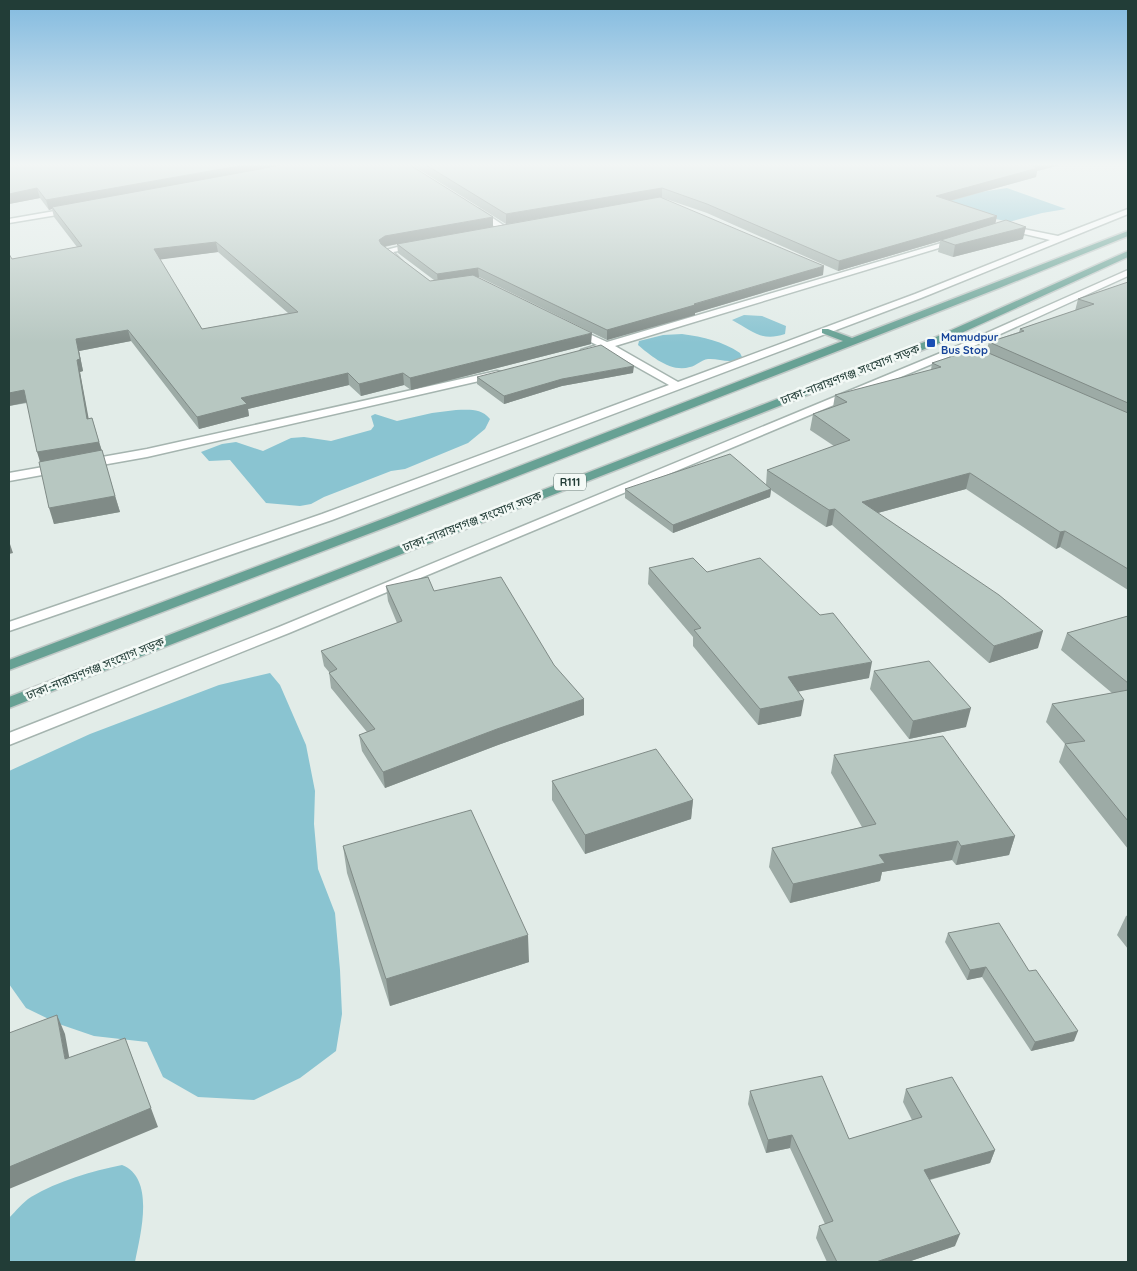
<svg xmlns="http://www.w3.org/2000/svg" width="1137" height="1271" font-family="Quicksand,'Noto Sans Bengali',sans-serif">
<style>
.water{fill:#8ac4d1}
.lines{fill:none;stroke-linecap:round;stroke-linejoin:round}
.minor-casing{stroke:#a5b4af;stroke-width:3}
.major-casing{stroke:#c1c9c7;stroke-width:3}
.minor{fill:#fff;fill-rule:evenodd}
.major{fill:#67a194;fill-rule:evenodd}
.wall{fill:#9daba6;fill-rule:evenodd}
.shaded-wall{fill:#808b87}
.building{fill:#b7c7c1;stroke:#808b87;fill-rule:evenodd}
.transit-dot{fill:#1a4fb4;stroke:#f3f9f6;stroke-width:2}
.labels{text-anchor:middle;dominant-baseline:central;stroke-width:5;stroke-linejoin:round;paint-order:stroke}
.far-transit-label{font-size:11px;font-weight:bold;fill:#164399;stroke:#f3f9f6;text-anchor:start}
.shield{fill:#f3f9f6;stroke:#617570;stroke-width:1}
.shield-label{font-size:11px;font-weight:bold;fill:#223d37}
.street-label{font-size:12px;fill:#223d37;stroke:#f3f9f6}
</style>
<rect width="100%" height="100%" fill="#e2ece8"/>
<path class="water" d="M1007,188L1066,209L1042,213L1009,222L983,216L946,202L974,193Z
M744,315L762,316L786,326L785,334C761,342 753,331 732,320Z
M682,334C704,337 722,341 740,353L742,357C732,365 719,358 708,359C701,360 696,366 690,367C671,373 651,356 638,345L639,341L663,335Z
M456,410C469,410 481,408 490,419L485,429L468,443L405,469L391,471L324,497L311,504L300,506L266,503L230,460L209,461L201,452L222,444L236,442L263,451L291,438L304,437L331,441L371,430L374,426L371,416L375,414L397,421L432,413Z
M270,673L280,685L306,745L315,791L314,824L318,869L335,913L340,970L342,1014L336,1051L300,1078L254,1100L198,1097L163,1077L147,1042L94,1036L59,1024L26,1008L9,984V771L90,734L219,685Z
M122,1165C156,1178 140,1236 135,1262H9V1218C16,1211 23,1202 31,1197C58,1181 92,1171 122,1165Z"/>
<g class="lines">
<defs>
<path id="minor" d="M72,208H75V212L9,223V219Z
M473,209H479L509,229L505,231L490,233V229L497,228L473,213Z
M1128,209V214L921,298L332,520L9,631V622L322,514L669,385L605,349L585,355L581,354V350L597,345L570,332V328H576L607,342L955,239L962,241L615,346L678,382L915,294L1050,240L1003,229V225L1058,236Z
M417,242L420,243V247L393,252L402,261L398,264L382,251Z
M1128,270V276L963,351L289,633L9,745V733L279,627L955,347Z
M497,371L501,372L502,374L501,376L147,457L85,468L79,464L85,460L147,449Z
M60,464L64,465L66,468L64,471L9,481V473Z"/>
<path id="major" d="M1128,231V236L999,288L397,523L9,670V660L388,517L843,341L822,333V329H828L852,338Z
M1128,251V257L935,345L9,708V697L927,341Z"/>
</defs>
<use href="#minor" class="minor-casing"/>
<use href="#major" class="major-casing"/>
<use href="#minor" class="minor"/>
<use href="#major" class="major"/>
</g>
<path class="wall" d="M9,165L493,227L506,224L412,165H1061L1037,171L1036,177L951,201L997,216L995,223L1023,239L953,257L938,252L940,241L838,271L707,213L663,198L823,275L695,313V315L607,340L479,277H478L591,344L411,390L404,385L361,396L349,385L248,409L249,416L199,429L131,341L79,351L83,371L80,372L88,418H92L120,512L54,524L27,403L9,406V254L12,259L77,247L54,217L52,209L49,210L40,198L9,204ZM397,244L398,253L434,280L430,281L385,247ZM218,252L288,313L202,329L160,259Z
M1128,282V590L1060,547L1056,549L966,489L878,513L1038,648L989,663L832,525L826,527L771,490L770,497L673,533L625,498V489L766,485L767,470L834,446L810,430L813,414L833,407L835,395L931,370L932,363L986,352L989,342L1019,332L1020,329L1075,311L1078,299Z
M633,373L562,386L504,404L477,384V377Z
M649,568L707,572L869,678L798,691L801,716L758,725L693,646V637L648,584Z
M386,586L434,591L584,715L498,745L385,788L362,751L359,735L367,732L331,688L329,672L324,666L321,651L397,623L388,601Z
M1128,616V849L1059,762L1065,744L1046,722L1052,704L1112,693L1061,650L1067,633Z
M874,671L966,727L909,739L870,689Z
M834,755L1015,836L1009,855L956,865L952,860L882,872L880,881L790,903L769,867L772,848L862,827L831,773Z
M552,781L693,800L691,819L585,854L552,800Z
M343,846L529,962L390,1006L347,873Z
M1128,915V949L1117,935L1126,916Z
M948,933L1029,971L1074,1041L1031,1051L982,977L967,980L945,942Z
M906,1089L995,1150L990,1163L930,1180L955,1246L908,1262H827L816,1238L819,1226L825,1224L790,1148L766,1153L748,1104L750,1091L849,1139L912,1120L903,1102Z"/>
<path class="shaded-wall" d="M244,165H294L52,207V209L49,210L46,200Z
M1028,165H1061L1037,171L1036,177L934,205L936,196Z
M37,188L40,198L9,204V194Z
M662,188V197L506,224V214Z
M997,216L995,225L941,240L940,241L838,271L839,261Z
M493,217V227L386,246L380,251L379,240L385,236Z
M1026,227L1023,239L953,257L955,245Z
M216,242L218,252L157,260L154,249Z
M824,266L823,275L695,313V315L607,340V330Z
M478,268L479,277L438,283L437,274Z
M128,330L131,341L79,351L83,371L80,372L91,431L87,419L77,360L76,339Z
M592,333L591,344L411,390L410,378Z
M634,366L633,373L562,386L504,404V396L562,379Z
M348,373L349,385L248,409L249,416L199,429L197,417L241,398Z
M403,373L404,385L361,396L359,384Z
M24,390L28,402L9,406V393Z
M99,442L103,454L41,465L37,452Z
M970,473L966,489L859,518L862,502Z
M771,489L770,497L673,533V525Z
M115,496L120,512L54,524L49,508Z
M835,509L832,525L826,527L829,510Z
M1065,531L1060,547L1056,549L1060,532Z
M9,541L13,553L9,554Z
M1043,631L1038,648L989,663L994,646Z
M872,662L869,678L786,694L788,677Z
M584,699V715L498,745L385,788L383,772L497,729Z
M804,700L801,716L758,725L760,709Z
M971,708L966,727L909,739L913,721Z
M693,800L691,819L585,854V835Z
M1015,836L1009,855L956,865L961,846Z
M958,841L952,860L882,872L880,881L790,903L793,884L879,855Z
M528,935L529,962L390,1006L386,979Z
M986,967L982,977L967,980L970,970Z
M57,1015L65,1034L73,1078L65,1059Z
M1078,1031L1074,1041L1031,1051L1035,1042Z
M125,1038L158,1127L9,1189V1167Z
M792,1135L790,1148L766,1153L768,1140Z
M995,1150L990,1163L920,1182L924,1170Z
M960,1234L955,1246L908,1262H876Z"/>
<path class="building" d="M9,165H244L46,200L37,188L9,194Z
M282,165H410L493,217L385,236L379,240L381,244L430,281L473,275L592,333L410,378L403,373L359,384L348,373L241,398L247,404L197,417L128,330L76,339L80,359L77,360L87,419L92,418L99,442L37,452L24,390L9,393V254L12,259L82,246L52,207ZM216,242L298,312L202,329L154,249Z
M426,165H1029L1038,168L936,196L997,216L839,261L707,204L662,188L506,214Z
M660,197L824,266L694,304L695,305L607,330L478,268L437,274L397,244Z
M1006,220L1026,227L955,245L941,240Z
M1128,282V403L989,342L1024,331L1020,329L1094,304L1078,299Z
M601,345L634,366L562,379L504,396L477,377Z
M977,348L1128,413V569L1065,531L1060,532L970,473L862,502L999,595L1043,631L994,646L835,509L829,510L767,470L850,440L813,414L847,402L835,395L941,367L932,363Z
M102,450L115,496L49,508L39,462Z
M730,454L771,489L673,525L625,489Z
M693,558L707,572L760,558L820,615L833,613L872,662L788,677L804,700L760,709L694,630L701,628L649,568Z
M428,577L434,591L501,577L554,665L584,699L497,729L383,772L359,735L375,729L329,673L337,669L321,651L402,621L386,586Z
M1128,616V683L1067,633Z
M929,661L971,708L913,721L874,671Z
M1128,690V821L1065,744L1085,741L1052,704Z
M943,736L1015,836L961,846L958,841L879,855L885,863L793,884L772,848L876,824L834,755Z
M656,749L693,800L585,835L552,781Z
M471,810L528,935L386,979L343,846Z
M999,923L1029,971L1036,970L1078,1031L1035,1042L986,967L970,970L948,933Z
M57,1015L65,1059L125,1038L151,1108L9,1167V1033Z
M822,1076L849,1139L922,1117L906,1089L952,1077L995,1150L924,1170L960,1234L876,1262H837L819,1226L833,1221L792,1135L768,1140L750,1091Z"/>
<linearGradient id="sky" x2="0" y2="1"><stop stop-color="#82badf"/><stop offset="0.48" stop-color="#f2f6f5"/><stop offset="1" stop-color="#f2f6f5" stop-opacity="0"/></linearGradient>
<rect width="1137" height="343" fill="url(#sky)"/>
<rect class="transit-dot" x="926" y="338" width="10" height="10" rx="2.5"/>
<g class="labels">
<g class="far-transit-label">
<text x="941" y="337">Mamudpur<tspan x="941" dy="13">Bus Stop</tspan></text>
</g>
<rect class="shield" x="554" y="473.5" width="32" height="17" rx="4"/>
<g class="shield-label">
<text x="570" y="482">R111</text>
</g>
<g class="street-label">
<text transform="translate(850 374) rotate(-21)">ঢাকা-নারায়ণগঞ্জ সংযোগ সড়ক</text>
<text transform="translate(472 521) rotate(-21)">ঢাকা-নারায়ণগঞ্জ সংযোগ সড়ক</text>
<text transform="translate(95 668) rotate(-22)">ঢাকা-নারায়ণগঞ্জ সংযোগ সড়ক</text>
</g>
</g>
<rect width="1137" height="1271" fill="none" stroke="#223d37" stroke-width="20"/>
</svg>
